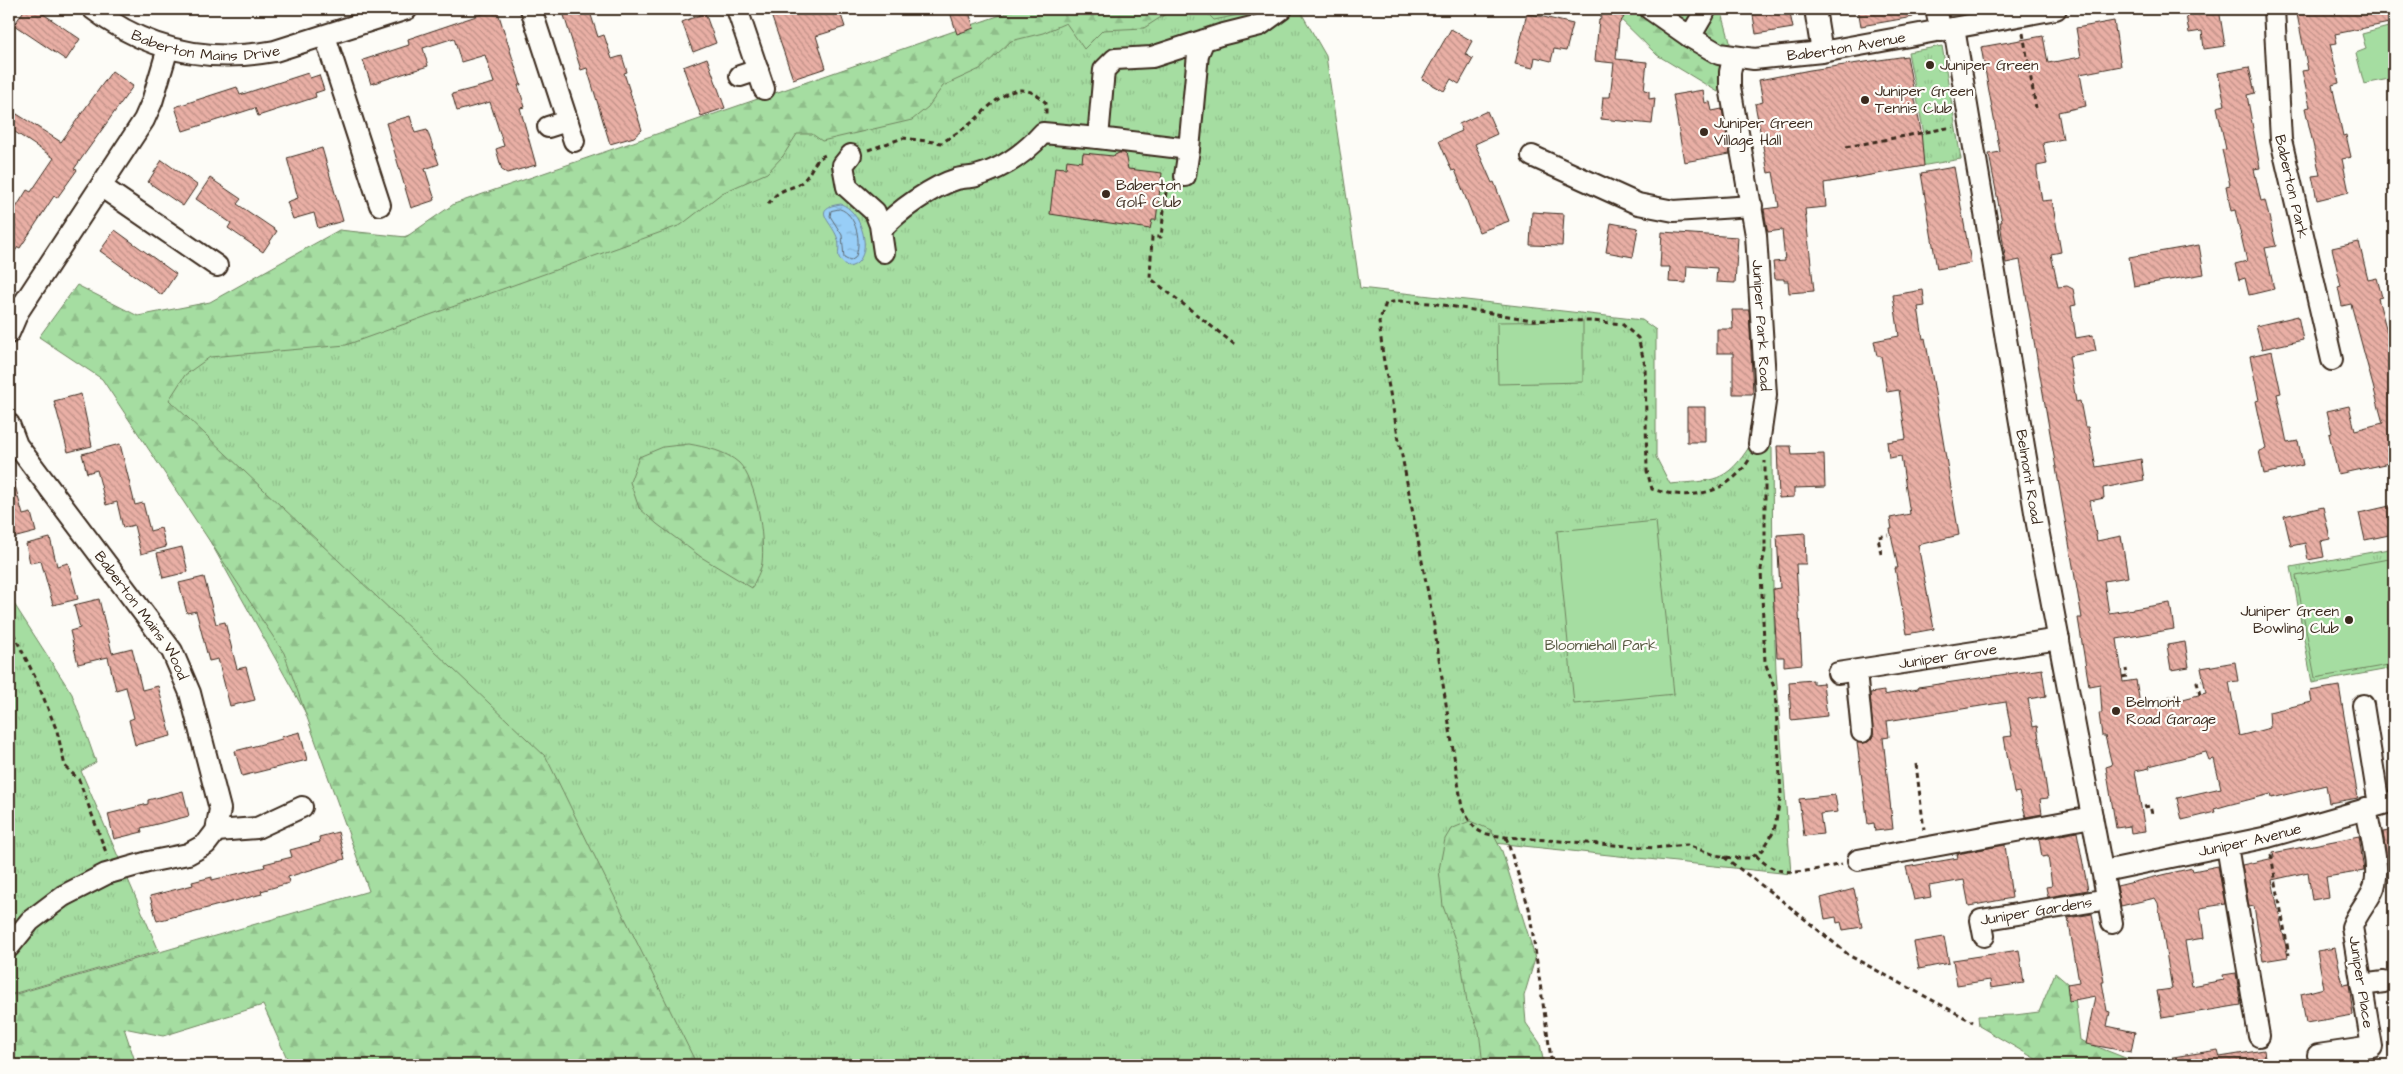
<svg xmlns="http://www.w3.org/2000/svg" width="2403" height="1074" font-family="'Architects Daughter',sans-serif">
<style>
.grass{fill:url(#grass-tufts);stroke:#708460}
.forest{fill:url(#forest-firs);stroke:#708460}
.garden{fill:#a5dda1;stroke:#708460}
.water{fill:url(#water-ripples);stroke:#738ca0}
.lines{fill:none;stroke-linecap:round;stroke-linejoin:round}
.shore{stroke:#606c75;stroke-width:1}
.building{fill:url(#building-back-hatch);stroke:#3b2a1e}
.minor-casing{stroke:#3b2a1e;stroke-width:24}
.path{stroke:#3b2a1e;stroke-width:3;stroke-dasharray:5 4;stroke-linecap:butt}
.minor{stroke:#fdfcf7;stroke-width:20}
.poi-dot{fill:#3b2a1e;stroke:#fdfcf7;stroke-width:2}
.labels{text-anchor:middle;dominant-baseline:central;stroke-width:4.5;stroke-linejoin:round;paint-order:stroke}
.street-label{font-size:15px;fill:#3b2a1e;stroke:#fdfcf7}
.poi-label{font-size:15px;fill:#3b2a1e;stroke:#fdfcf7;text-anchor:start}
.park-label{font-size:15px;fill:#56573f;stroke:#fdfcf7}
</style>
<defs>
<pattern id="grass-tufts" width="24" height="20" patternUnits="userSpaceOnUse" patternTransform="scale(1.25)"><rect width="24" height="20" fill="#a5dda1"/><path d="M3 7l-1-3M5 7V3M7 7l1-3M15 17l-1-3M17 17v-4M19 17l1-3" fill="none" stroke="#8fbe8a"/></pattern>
<pattern id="forest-firs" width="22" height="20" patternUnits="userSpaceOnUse" patternTransform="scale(1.25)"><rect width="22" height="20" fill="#a5dda1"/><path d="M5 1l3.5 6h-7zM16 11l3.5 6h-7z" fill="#8fbe8a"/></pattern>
<pattern id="water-ripples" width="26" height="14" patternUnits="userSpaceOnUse" patternTransform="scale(1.25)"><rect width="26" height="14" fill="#98cef7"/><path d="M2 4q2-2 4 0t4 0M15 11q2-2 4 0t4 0" fill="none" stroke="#84b1d3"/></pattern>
<pattern id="building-back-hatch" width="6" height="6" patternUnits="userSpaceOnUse" patternTransform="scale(1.25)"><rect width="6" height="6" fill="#e9afa5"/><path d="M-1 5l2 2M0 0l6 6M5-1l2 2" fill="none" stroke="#be8f86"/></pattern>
</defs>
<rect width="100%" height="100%" fill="#fdfcf7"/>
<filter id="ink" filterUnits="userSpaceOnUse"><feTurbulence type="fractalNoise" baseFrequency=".02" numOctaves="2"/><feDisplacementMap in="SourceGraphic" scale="10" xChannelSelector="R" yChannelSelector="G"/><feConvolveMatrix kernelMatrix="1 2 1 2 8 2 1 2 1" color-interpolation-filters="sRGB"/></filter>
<g filter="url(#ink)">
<path class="grass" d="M1050,9H1299L1326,56L1360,288L1642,320L1656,330V457L1670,484C1714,480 1726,484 1751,444L1772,447L1773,589L1776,671L1791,874L1456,839L1533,1065H338L397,921L362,814L100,344Z
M1942,46L1961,159L1829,182L1824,153L1924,134L1908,52Z
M2394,548V668L2312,683L2291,567Z
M9,596L72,694L96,762L81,771L159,951L9,995Z"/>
<path class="forest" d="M1018,9H1249L1243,14L1214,20L1205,11L1172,10L1144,28L1103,30L1084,49L1066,23L1043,33L1011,41L982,68L943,86L928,107L912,120L822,141L812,134H797L783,156L767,173L722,193L681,225L346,345L210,357L185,375L169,400L546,757L697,1065H290L263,1005L163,1036L124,1028L134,1058L129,1065H9V996L369,891L284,653L102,379L39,337L77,285L138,316L210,302L339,230L406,237L454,204Z
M1610,9H1721L1730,42L1718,92L1657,55Z
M689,444C705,447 726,451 739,463C757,481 765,539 762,563C761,571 755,580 752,588L701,557L657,524L639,508L630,482L639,457L663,447Z
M1470,821L1491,830L1502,851L1532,947L1535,959L1524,996L1525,1011L1526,1023L1540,1043L1544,1065H1483L1479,1031L1467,1002L1460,954L1443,906L1439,870L1445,839L1451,829Z
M2055,973L2074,989L2080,1040L2133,1061L2135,1065H2046L1979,1026L1978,1016L2015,1015L2039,1012Z
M2285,1059L2306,1062L2307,1065H2282Z"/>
<path class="garden" d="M2392,26L2394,78L2364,84L2356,53L2366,49L2362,34Z
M1583,321V382L1498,384L1497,322Z
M1656,521L1674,694L1574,704L1557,531Z
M2394,558V664L2315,678L2296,576Z"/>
<path class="water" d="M841,204C859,210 872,245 859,261C857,264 853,266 849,267C831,257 843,251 837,237C831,221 810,208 841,204Z"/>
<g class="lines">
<path class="shore" d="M840,209C857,214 862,244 855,258L850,261L844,258L842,235L830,216L831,211Z"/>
</g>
<path class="building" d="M25,9H36L80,39L66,60L14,25Z
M497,9L521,85H518L525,107L520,108L536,165L507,173L502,170L496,149L504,146L490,102L457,111L452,94L494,83L485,55L461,62L454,38L423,48L428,66L371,84L363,60L409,45L408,39Z
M562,9H589L598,37L604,35L612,59L622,56L627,72L624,73L642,130L634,137L610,144L587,68L581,70Z
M769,9H839L845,27L816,36L826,68L793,79Z
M949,9H968L974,28L957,34Z
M1607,9L1624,17L1619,24L1616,59L1647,62L1644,90L1649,91V99L1655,98L1652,124L1601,119L1603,97H1610L1614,63L1595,61L1599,20Z
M1752,9H1789L1793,28L1756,34Z
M1858,9H1912L1913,17L1861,26Z
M2185,9H2219L2225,46L2204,49L2202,31L2189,33Z
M2296,9H2394V22L2335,34L2337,43L2330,44L2339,83L2332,85L2343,136L2346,135L2351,157L2342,159L2349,192L2317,200L2312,176L2320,175L2305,108L2310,107L2302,71L2308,70Z
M705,13L716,43L693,52L682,22Z
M1527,13L1573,24L1566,51L1554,49L1551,61L1535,57L1533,68L1515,64Z
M2114,21L2121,66L2080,74L2086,106L2058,112L2063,139L2043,143L2047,164L2037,166V171L2042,201L2052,200L2061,252L2051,254L2058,287L2067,286L2073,289L2076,305L2071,306L2076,338L2093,335L2096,351L2069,356L2076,402L2080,401L2085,427H2088L2096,467L2141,459L2144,480L2103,488L2104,498L2090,501L2097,541L2121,536L2128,577L2104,581L2109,613L2170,603L2174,629L2117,639L2123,682L2136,680L2141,710L2206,693L2201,668L2235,662L2238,681L2229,682L2239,736L2270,728L2269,712L2312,702L2310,691L2339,686L2358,798L2329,803L2326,785L2272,798L2271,794L2228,805L2214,809L2215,812L2182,820L2177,798L2221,788L2214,759L2209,760L2206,752L2149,766L2150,768L2135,771L2145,831L2131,833L2130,826L2116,828L2106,767L2112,765L2105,736H2102L2099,713H2102L2100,684L2089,686L2078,618H2082L2020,260L2006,263L2000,222H2002L1989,154L2000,152L1981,47L2043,36L2048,63L2081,57L2076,28Z
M1451,29L1472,41L1465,54L1473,59L1459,84L1451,79L1444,91L1422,79Z
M1907,56L1921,131L1924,166L1824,183L1826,207L1805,209L1814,291L1789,293L1788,281H1784V279H1775L1773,262L1785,261L1782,230L1768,232L1767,229L1764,209L1779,207L1773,172L1768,173L1755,104L1763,102L1759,80L1810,70Z
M707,58L725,108L701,116L683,67Z
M2249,67L2255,93L2247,95L2260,168L2254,169L2261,201L2265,200L2276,246L2265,248L2274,289L2249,295L2245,278L2239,280L2235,264L2247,261L2235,210L2231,211L2226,186L2230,185L2222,150L2226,149L2217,107L2225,105L2218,73Z
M112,71L133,86L74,169L77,170L57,198L54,196L20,248L18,247L9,260V219L27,190L31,192L54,158L9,128V109L61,142Z
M308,73L310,78L319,75L324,90L315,93L316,97L258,116L255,108L183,131L175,107L237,87L240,95Z
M1703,90L1705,103L1710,102L1712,111L1722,109L1730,154L1684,162L1673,95Z
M1487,111L1497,134L1475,144L1492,183L1494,182L1509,221L1479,232L1455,170L1452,171L1439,141L1462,131L1459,124Z
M410,116L415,133L427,130L439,164L425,169L435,200L411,208L386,123Z
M322,148L343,221L318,228L314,213L293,219L287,202L298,198L287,158Z
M1083,153L1113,156L1119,153H1125L1128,169L1162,173L1156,220H1152L1150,229L1050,214L1055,167L1066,168L1067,160L1082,162Z
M162,160L197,185L183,206L148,182Z
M1954,167L1971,263L1937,269L1921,173Z
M210,178L241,199L237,204L277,231L263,252L228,228L231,223L196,199Z
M1532,212L1564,214L1562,246L1530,245Z
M1611,223L1638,228L1633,257L1606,252Z
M115,230L176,274L162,295L100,251Z
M1662,232L1738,237L1735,283L1716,282L1717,268L1687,266L1686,283L1669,282L1670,267H1660Z
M2359,242L2368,280L2377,278L2382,297L2378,298L2394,358V462L2338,474L2329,434L2332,433L2327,411L2349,406L2355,430L2383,423L2351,304L2342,306L2338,287L2341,286L2332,248Z
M2199,245L2204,274L2134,286L2129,257Z
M1923,290L1925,306L1918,307L1923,339L1925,338L1933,381L1959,535L1918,545L1934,629L1907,634L1895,568H1898L1890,529H1892L1890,518L1910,514L1901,456L1889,458L1887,442L1906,439L1899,390L1887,392L1881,356H1877L1874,341L1899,336L1893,295Z
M1732,310H1749L1753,394H1733V353H1717V329H1733Z
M2298,316L2303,340L2262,349L2256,326Z
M2272,351L2281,393L2277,394L2287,443L2298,441L2303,465L2264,474L2259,451L2266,449L2256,401L2259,400L2250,356Z
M81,394L92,446L68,452L54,401Z
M1687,407H1705V442H1687Z
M120,444L135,505L143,503L150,531L161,528L166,547L141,554L134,525L123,528L117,502L106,505L97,470L87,473L82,454Z
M1777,446H1791L1792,455L1824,454L1825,487L1794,488V497L1779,498Z
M14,482L23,515L31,513L36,532L9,539V483Z
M2394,505V534L2365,540L2359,513Z
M2323,507L2330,539L2321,541L2324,557L2308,560L2305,543L2291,546L2284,516Z
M1805,533L1806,564H1796L1802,664L1784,666V657H1777L1773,589L1780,588L1777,535Z
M50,538L57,566L68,563L78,599L53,605L41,561L30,563L26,544Z
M182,547L188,572L163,578L157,553Z
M204,577L216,624L225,622L237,669L246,667L255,700L230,706L218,659L209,661L196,611L187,613L179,583Z
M99,599L112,653L132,648L142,690L158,686L171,736L135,745L129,720L134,718L126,687L116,690L108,657L78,664L70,631L80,628L74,605Z
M2185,642L2189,667L2171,670L2167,645Z
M2042,669L2046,696L2028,699L2033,727L2037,726L2048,798L2040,799L2042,814L2026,817L2019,792L2014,793L2004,737L2012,736L2006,702L1887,721L1889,737L1883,738L1893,829L1875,831L1874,823L1868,824L1857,743L1868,742L1873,736L1870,693L1884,691V695L1918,689V687L1932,685Z
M1813,680V684L1823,683L1827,716L1791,720L1789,682Z
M300,732L307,760L242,776L235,751L282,739L281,737Z
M183,791L189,816L141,828L142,832L114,839L108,814L148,804V800Z
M1835,795L1838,812L1820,814L1823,834L1804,836L1799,799Z
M2394,830V866L2388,867L2383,832Z
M338,832L345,859L288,877L289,883L261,891L262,894L157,921L150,896L193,885L192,882L212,877V880L265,867L264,864L292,857L290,850L320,842L319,837Z
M2077,832L2088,890L2048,897L2046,887L2052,886L2048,856L2042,857L2039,839Z
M2359,836L2364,871L2326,877L2329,897L2312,900L2308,872L2272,880L2288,957L2263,961L2254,906L2249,907L2242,865L2274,858L2273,853Z
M2005,845L2012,898L1969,906L1964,880L1929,886L1931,897L1914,900L1906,867L1958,858L1957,854Z
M2218,866L2225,904L2200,908L2204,938L2185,941L2192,986L2224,980L2223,975L2236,973L2241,1005L2162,1018L2157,991L2172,989L2158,903L2155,898L2121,906L2117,886L2192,868L2193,871Z
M1854,889L1862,927L1843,930L1841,922L1837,923L1836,917L1825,919L1821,898Z
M2092,914L2104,982H2102L2107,1011L2110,1012L2107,1026L2135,1032L2131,1052L2086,1044L2095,996L2069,1001L2067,984L2079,982L2068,918Z
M1944,937L1949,963L1919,969L1914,942Z
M2335,948L2343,985L2349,984L2353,1015L2306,1023L2301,994L2324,988L2317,951Z
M2019,950L2024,983L1991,988L1990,980L1957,985L1953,960Z
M2218,1050L2220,1057L2264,1050L2266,1065H2174L2173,1057Z"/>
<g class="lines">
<defs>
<g id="minor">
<path id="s1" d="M93,9C147,51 209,63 275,51L407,9"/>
<path d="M531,9L574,141"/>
<path d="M737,9L764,89"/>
<path id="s2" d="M1650,9L1690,37L1719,54L1754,59L1822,52L2056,9"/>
<path d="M1815,9L1822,52"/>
<path d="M1936,9L1941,31"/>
<path id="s3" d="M2274,9L2281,140L2332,360"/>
<path id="s4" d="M1954,28L2037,524L2112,923"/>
<path d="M325,36L380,205"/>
<path d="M1690,37L1704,13V9"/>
<path d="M1204,40L1198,54L1189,149L1098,138L1104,70L1115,59L1152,57L1220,35L1260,25L1282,9"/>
<path id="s5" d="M1733,58L1730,72V87L1756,235L1766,395L1759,444"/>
<path d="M740,76L758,70"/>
<path d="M548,127L567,121"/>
<path d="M851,155L843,165L847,187L875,212L880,225L884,252"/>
<path d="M1532,156L1638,204L1674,211L1752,206"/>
<path d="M1185,176L1189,149"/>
<path d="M102,187L217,266"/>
<path d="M881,230C897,211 933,186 957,179C963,177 970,178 976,176C1003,169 1025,153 1043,133L1098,138"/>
<path d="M9,333L18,312L144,120L152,102L168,48"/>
<path id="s6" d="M9,424L17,445L172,651L190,693L220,809L216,831L206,844L188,854L148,862L106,874L63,896L30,921L9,947"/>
<path d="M1856,671L1862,732"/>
<path id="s7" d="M1838,673L2059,639"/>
<path d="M2363,705L2379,805"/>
<path d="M216,831L257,828L302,807"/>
<path d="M2227,846L2259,1036"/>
<path d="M1858,860L2092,817"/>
<path id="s8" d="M2104,871L2268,837L2394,801"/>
<path id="s9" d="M1984,936L1981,920L2108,899"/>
<path d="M2361,985L2384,982"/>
<path d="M2318,1055L2372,1047L2352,927C2357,913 2367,903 2373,890C2382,871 2369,829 2366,808"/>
</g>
</defs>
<use href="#minor" class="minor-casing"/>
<path class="path" d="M2023,33L2036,108
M1846,147L1953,127
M868,150L903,138L942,143C954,134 970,126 980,115C1001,95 1021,77 1046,103V115
M1167,183L1161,237H1152L1150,278L1234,344
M768,204C771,201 775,195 779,193C787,187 797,188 804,180C814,169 813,159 828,154
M1749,460C1727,495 1689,501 1652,489L1647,471L1645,365L1638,338L1622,324L1591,321L1532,320L1431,303L1399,301L1386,303L1379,322L1383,356L1433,619L1462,808C1477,834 1477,833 1506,837L1654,848L1687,845L1715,855L1733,858H1751L1763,850L1774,831L1781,794L1775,690L1765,662L1763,620L1761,569L1765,551V461
M1881,554L1878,537L1888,535
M9,625L36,679L57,731L65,766L79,780L107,855
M2122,677L2127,676L2126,669
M2200,695L2197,682L2202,681
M2171,701L2170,697L2179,695
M1916,764L1924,830
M2144,807L2150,806L2152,814
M1506,837L1529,908L1552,1065
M1756,855C1778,882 1812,870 1842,864
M2271,855L2289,955
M1724,857L1785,903L1850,956L1973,1022"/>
<use href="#minor" class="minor"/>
</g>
</g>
<g class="poi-dot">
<circle cx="1930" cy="65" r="5"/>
<circle cx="1865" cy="100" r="5"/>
<circle cx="1704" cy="132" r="5"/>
<circle cx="1106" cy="194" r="5"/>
<circle cx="2349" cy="620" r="5"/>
<circle cx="2116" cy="711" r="5"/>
</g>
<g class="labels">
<g class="street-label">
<text stroke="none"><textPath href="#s1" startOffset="122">Baberton Mains Drive</textPath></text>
<text stroke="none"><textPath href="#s2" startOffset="211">Baberton Avenue</textPath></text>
<text stroke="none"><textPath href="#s3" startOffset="179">Baberton Park</textPath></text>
<text stroke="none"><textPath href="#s5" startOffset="270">Juniper Park Road</textPath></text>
<text stroke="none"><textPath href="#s4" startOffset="455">Belmont Road</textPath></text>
<text stroke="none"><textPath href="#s6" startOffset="234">Baberton Mains Wood</textPath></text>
<text stroke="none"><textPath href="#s7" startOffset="111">Juniper Grove</textPath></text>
<text stroke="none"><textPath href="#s8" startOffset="149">Juniper Avenue</textPath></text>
<text stroke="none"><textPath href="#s9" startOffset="72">Juniper Gardens</textPath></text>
<text transform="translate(2361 982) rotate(81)">Juniper Place</text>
</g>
<g class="poi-label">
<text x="1940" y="65">Juniper Green</text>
<text x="1875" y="91">Juniper Green<tspan x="1875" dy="17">Tennis Club</tspan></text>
<text x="1714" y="123">Juniper Green<tspan x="1714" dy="17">Village Hall</tspan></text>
<text x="1116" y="185">Baberton<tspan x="1116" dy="17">Golf Club</tspan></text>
<text x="2339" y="611" text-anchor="end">Juniper Green<tspan x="2339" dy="17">Bowling Club</tspan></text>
<text x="2126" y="702">Belmont<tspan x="2126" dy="17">Road Garage</tspan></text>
</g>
<g class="park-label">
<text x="1601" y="645">Bloomiehall Park</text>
</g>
</g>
<rect width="2403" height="1074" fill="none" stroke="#fdfcf7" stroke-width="30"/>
<rect x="15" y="15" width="2373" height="1044" fill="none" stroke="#3b2a1e" stroke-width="2" filter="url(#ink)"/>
</svg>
